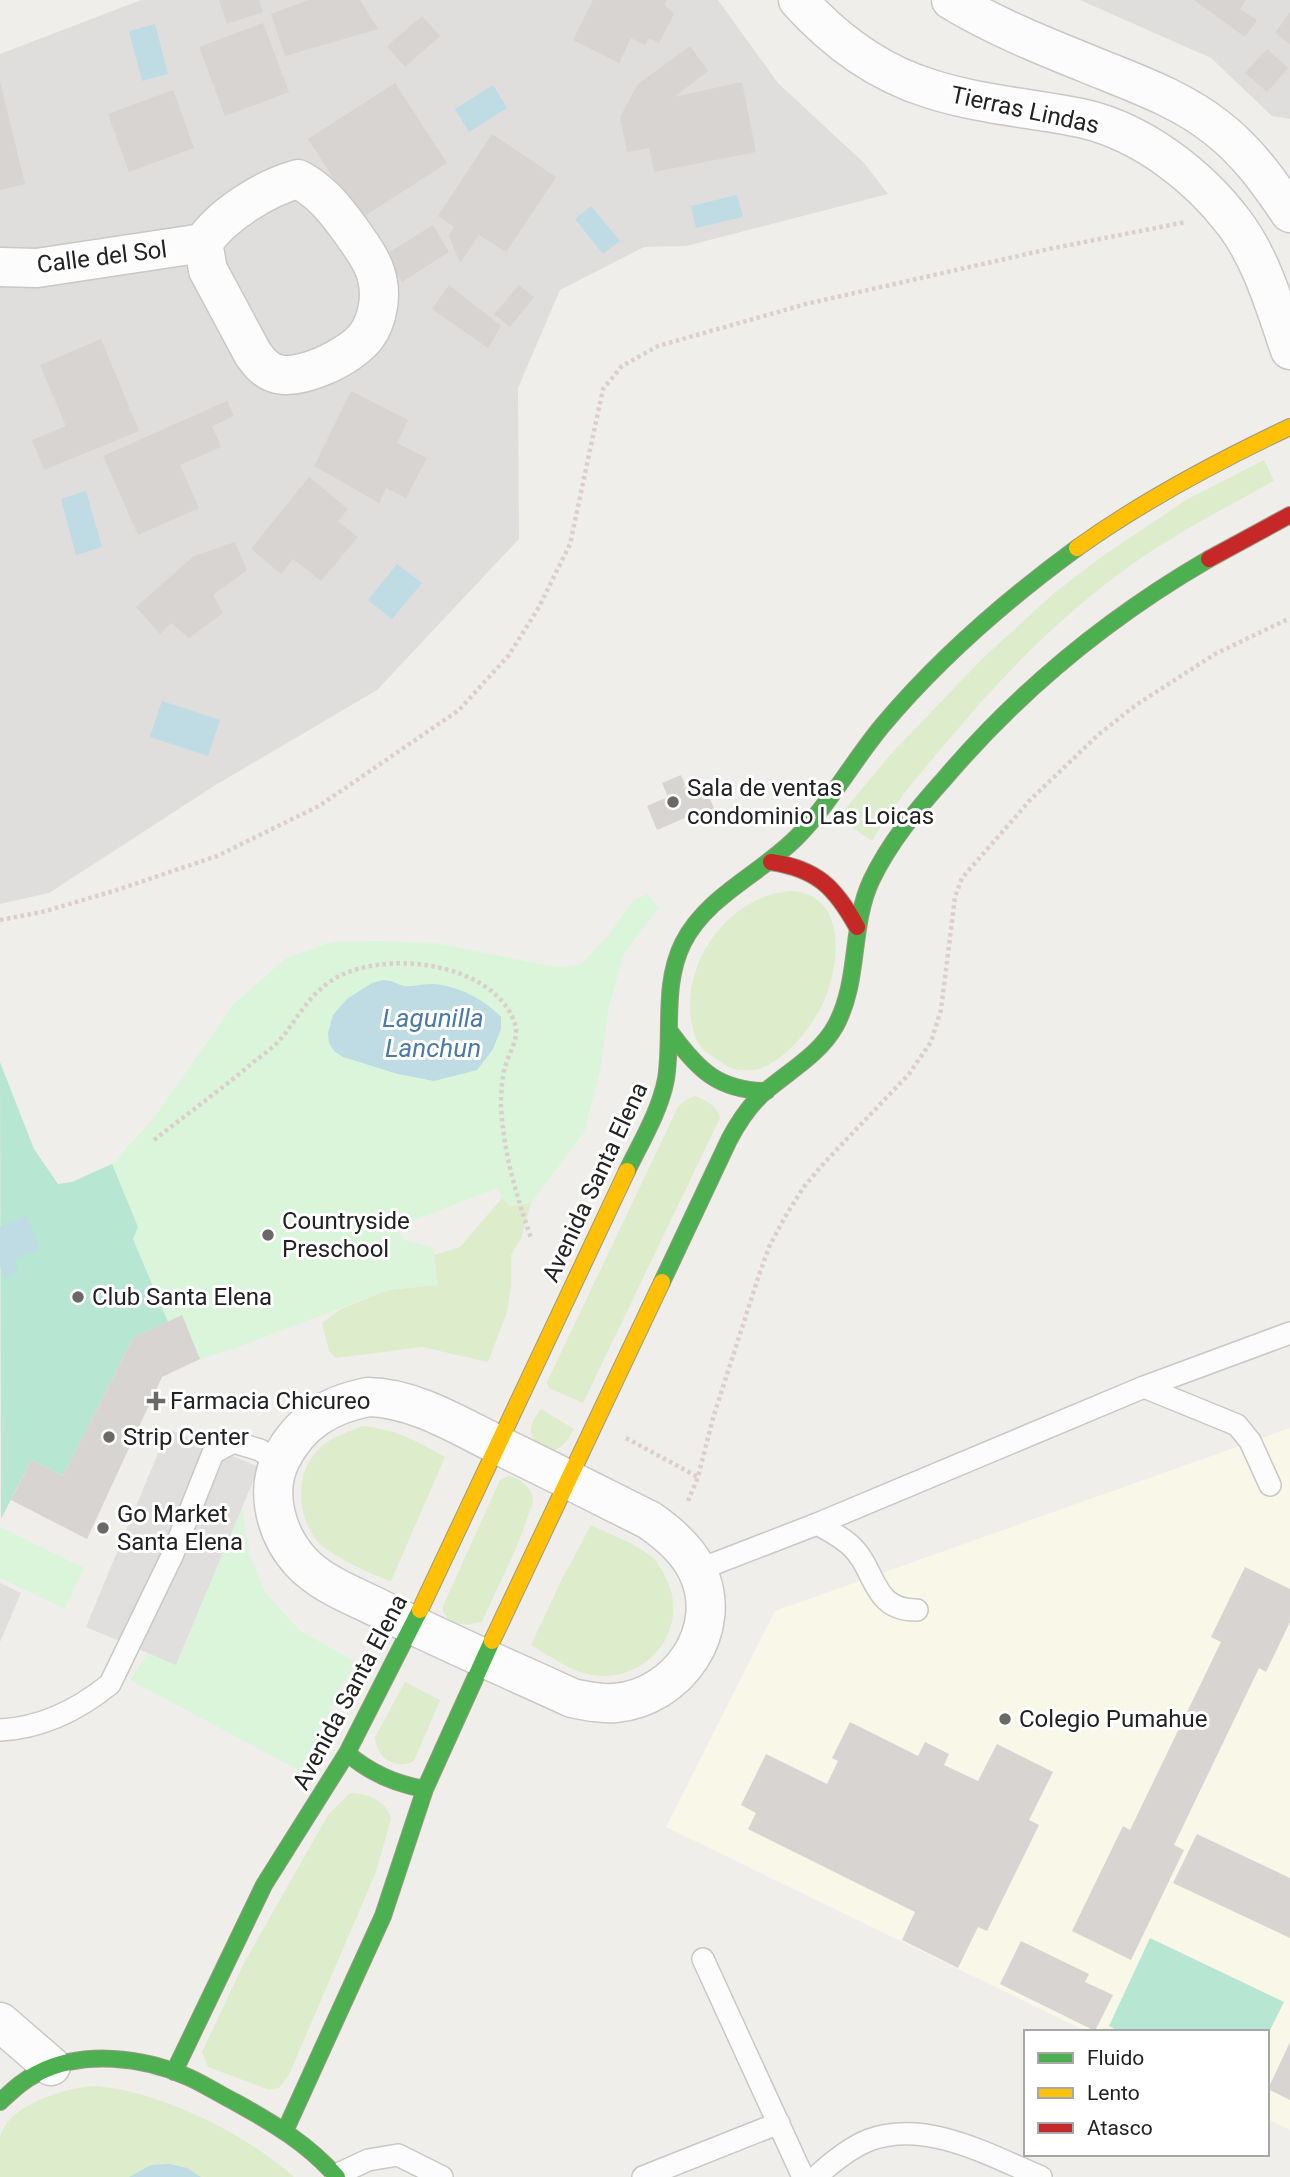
<svg xmlns="http://www.w3.org/2000/svg" width="1290" height="2177" font-family="Roboto,sans-serif">
<style>
.residential{fill:#dfdedc}
.education{fill:#f8f7e8}
.grass{fill:#ddeccb}
.park{fill:#daf5da}
.pitch{fill:#b7e6d2}
.parking{fill:#e0dfde}
.water{fill:#bfdbe3}
.building{fill:#d7d4d2}
.lines{fill:none;stroke-linecap:round;stroke-linejoin:round}
.lane-casing{stroke:#c9c8c7;stroke-width:24}
.street-casing{stroke:#c9c8c7;stroke-width:41}
.fast-casing{stroke:#999a82;stroke-width:18}
.slow-casing{stroke:#999a82;stroke-width:18}
.jam-casing{stroke:#999a82;stroke-width:18}
.path{stroke:#dccecd;stroke-width:4.5;stroke-dasharray:3.5 3.5;stroke-linecap:butt}
.lane{stroke:#fdfcfc;stroke-width:21}
.street{stroke:#fdfcfc;stroke-width:38}
.fast{stroke:#4caf50;stroke-width:16}
.slow{stroke:#ffc107;stroke-width:16}
.jam{stroke:#c62828;stroke-width:16}
.poi-dot{fill:#6a6968;stroke:#fff;stroke-width:2.5}
.labels{text-anchor:middle;dominant-baseline:central;stroke-width:6;stroke-linejoin:round;paint-order:stroke}
.street-label{font-size:24px;fill:#222;stroke:#fff}
.poi-label{font-size:24px;fill:#222;stroke:#fff;text-anchor:start}
.water-label{font-size:26px;font-style:italic;fill:#4a7aab;stroke:#fff}
</style>
<rect width="100%" height="100%" fill="#f0eeeb"/>
<path class="residential" d="M141,0H718L778,83L864,163L888,194L686,246L644,247L560,290L518,388L519,539L377,690L214,786L49,893L0,904V54Z
M1080,0H1290V119L1272,116L1211,58Z"/>
<path class="education" d="M1290,1428V2130L1267,2119V2032H1088L666,1827L775,1611Z"/>
<path class="grass" d="M1264,460L1274,481C1220,511 1164,539 1115,577C1051,625 996,683 945,744C919,775 892,806 872,841L838,818L889,756L983,658L1053,594L1100,558L1186,500Z
M790,891C845,893 841,958 826,996C814,1025 789,1058 759,1069C753,1071 744,1070 738,1070C729,1069 722,1062 715,1058C697,1047 695,1040 691,1019C683,960 729,896 790,891Z
M695,1096C706,1100 717,1106 720,1118L583,1403L549,1388L547,1382L678,1107L686,1100Z
M502,1198L510,1206L531,1203L521,1239L511,1255V1287L507,1312L488,1362L422,1347L336,1358L329,1351L322,1323L341,1309L388,1290L437,1285L434,1255L460,1247Z
M541,1409L574,1429C567,1440 565,1446 552,1451C528,1441 525,1430 541,1409Z
M362,1426C398,1430 414,1440 445,1457L391,1581C374,1576 330,1555 319,1543C295,1516 294,1469 323,1445C335,1436 348,1432 362,1426Z
M508,1476C519,1477 533,1488 533,1501C533,1505 529,1512 528,1516C516,1553 497,1587 482,1622L465,1625L451,1622L443,1612V1606L500,1480Z
M591,1525C611,1535 636,1543 653,1558C658,1563 662,1570 665,1576C691,1624 653,1678 600,1676C576,1675 551,1657 531,1645L561,1581Z
M405,1682L440,1700L414,1761C395,1771 376,1757 375,1737Z
M350,1793C367,1793 388,1801 391,1819L376,1872L289,2075L279,2088L269,2090L208,2067L202,2052L244,1963L328,1815Z
M92,2086C157,2089 246,2134 294,2177H0C0,2165 0,2150 0,2138C7,2105 63,2089 92,2086Z"/>
<path class="park" d="M648,894L659,908L624,953L609,1006L600,1071L584,1133L531,1203L510,1206L502,1198L498,1188L398,1226L403,1240L433,1247L438,1285L388,1290L238,1347L200,1359L181,1316L168,1322L133,1239L112,1164L153,1119L234,1004L287,957L333,942L378,941L435,943L540,964L561,967L581,964L608,936L633,900Z
M242,1507L249,1552L265,1592L299,1630L354,1661C353,1672 347,1676 342,1685C325,1715 322,1742 300,1771L130,1680L148,1653L177,1664Z
M0,1527L84,1568L65,1609L0,1578Z"/>
<path class="pitch" d="M0,1062L34,1149L58,1184L72,1182L112,1164L138,1227L133,1239L168,1322L133,1338L63,1476L31,1460L1,1519Z
M1150,1938L1284,2002L1267,2036V2032H1120L1109,2026Z"/>
<path class="parking" d="M168,1429L259,1467L176,1665L86,1627Z
M0,1583L21,1593L0,1642Z"/>
<path class="water" d="M155,24L168,74L142,81L129,31Z
M493,85L507,108L469,132L455,109Z
M737,195L743,217L696,228L691,206Z
M591,206L620,241L603,254L575,219Z
M86,491L102,547L76,555L61,499Z
M397,564L422,583L392,619L368,600Z
M162,701L220,720L208,756L150,737Z
M383,980C392,980 396,984 404,986C413,987 423,984 432,984C457,985 485,1000 501,1017V1029L493,1049L477,1070L434,1081L398,1074L343,1057L334,1051L329,1043L328,1033L333,1015L347,999L372,983Z
M26,1216L40,1248L14,1259L19,1272L5,1278L0,1266V1227Z
M170,2164L187,2168L201,2177H129L151,2165Z"/>
<path class="building" d="M219,0H259L263,12L227,24Z
M309,0H360L378,29L285,56L271,14Z
M593,0H667L664,5L674,14L659,43L649,38L645,45L631,38L619,63L573,40Z
M1194,0H1246L1240,9L1257,20L1245,37Z
M1290,12V44L1275,33Z
M422,16L440,36L405,67L387,46Z
M263,23L289,92L225,116L199,47Z
M690,46L708,71L674,97L742,82L756,152L654,172L649,148L627,152L620,117L638,84Z
M1267,49L1288,68L1267,92L1245,73Z
M0,82L25,184L0,190Z
M395,83L447,163L360,219L308,139Z
M173,90L194,148L129,172L108,114Z
M492,134L556,177L506,252L479,235L460,263L449,236L454,227L438,216Z
M433,225L449,252L402,282L385,255Z
M449,285L501,326L488,348L432,309Z
M519,285L534,297L510,327L494,314Z
M101,339L139,431L44,470L32,440L66,426L40,365Z
M351,391L408,420L397,443L427,458L406,498L386,488L379,503L314,466Z
M227,401L234,416L212,426L221,447L180,465L199,508L138,535L103,456Z
M309,477L348,509L338,521L358,537L321,581L293,559L281,574L251,549Z
M235,542L247,570L213,595L223,613L189,638L171,623L160,634L136,607L194,556Z
M681,775L685,785L683,788L702,780L716,813L697,821L694,814L657,830L647,806L668,797L662,783Z
M182,1315L200,1359L162,1377L87,1539L11,1500L31,1460L63,1476L133,1338Z
M1245,1567L1290,1589V1622L1266,1672L1259,1668L1174,1845L1184,1850L1131,1960L1072,1931L1123,1826L1130,1830L1221,1642L1211,1637Z
M850,1722L918,1756L925,1742L949,1754L944,1765L978,1781L997,1744L1053,1772L1029,1820L1039,1825L987,1931L978,1927L958,1968L902,1940L915,1912L748,1829L756,1813L741,1805L766,1754L827,1784L838,1761L832,1758Z
M1197,1834L1290,1878V1938L1173,1883Z
M1021,1941L1089,1974L1085,1982L1113,1995L1095,2031L1000,1984Z
M1290,2042V2100L1268,2089Z"/>
<g class="lines">
<defs>
<path id="lane" d="M1144,1387L1290,1333
M817,1524L1144,1387L1237,1425L1250,1441L1270,1485
M698,1570L817,1524C828,1530 840,1536 850,1545C877,1569 871,1611 917,1610
M0,1730C42,1728 78,1710 110,1684L172,1556L213,1453L233,1442L260,1450L279,1463
M703,1959L803,2177
M336,2175L368,2160L398,2155L442,2177
M643,2177L779,2123
M816,2177C831,2163 849,2148 869,2140C926,2119 989,2155 1041,2177"/>
<path id="street" d="M798,0C834,40 877,72 928,88C979,105 1033,108 1085,119C1143,133 1199,176 1235,224C1262,260 1275,307 1290,350
M951,0C999,29 1051,49 1103,70C1143,86 1183,101 1217,128C1247,151 1269,182 1290,213
M298,179C322,192 335,209 351,231C362,247 375,263 378,283C381,299 377,321 367,335C353,356 296,384 272,372C263,368 258,361 253,354L208,270L203,243C222,215 265,188 298,179Z
M0,267L37,268L203,243
M368,1397C413,1398 454,1423 494,1443C546,1468 597,1494 649,1520C668,1533 687,1549 697,1570C726,1629 678,1698 615,1703C600,1704 587,1701 572,1698C509,1669 446,1642 384,1611C357,1597 322,1585 301,1562C277,1536 264,1493 281,1459C300,1422 328,1405 368,1397Z
M0,2022L51,2066"/>
<path id="fast" d="M671,1033C698,1070 719,1091 767,1091
M627,1171C641,1142 660,1111 666,1079C673,1034 662,985 683,943C707,895 763,873 799,835C830,803 853,761 882,726C939,658 1006,600 1077,548
M662,1282L729,1140C739,1121 751,1103 767,1090C791,1070 821,1053 836,1025C860,980 850,927 871,881C889,843 917,809 945,778C1020,690 1109,617 1209,559
M347,1753C370,1773 395,1784 425,1789
M174,2072L264,1885L347,1753L420,1610
M0,2102C12,2091 23,2080 38,2073C83,2050 143,2057 188,2077C204,2084 219,2094 235,2102C273,2123 308,2144 337,2177
M285,2131L383,1916L425,1789L492,1641"/>
<path id="slow" d="M1077,548C1144,500 1216,462 1290,427
M420,1610L627,1171
M492,1641L662,1282"/>
<path id="jam" d="M1209,559L1290,515
M771,862C817,869 835,887 857,927"/>
</defs>
<use href="#lane" class="lane-casing"/>
<use href="#street" class="street-casing"/>
<use href="#fast" class="fast-casing"/>
<use href="#slow" class="slow-casing"/>
<use href="#jam" class="jam-casing"/>
<path class="path" d="M0,920L42,912L117,890L217,856L319,806L459,710L509,655L539,607L570,544L603,389L622,366L658,346L806,304L1049,249L1186,222
M154,1140C186,1115 219,1091 250,1065C259,1057 271,1050 279,1041C296,1021 308,996 331,981C380,948 491,961 514,1021C521,1037 509,1052 505,1067C502,1078 501,1093 501,1104C503,1152 516,1194 531,1238
M626,1438L698,1477
M688,1501L698,1477L713,1418L759,1275L769,1247L785,1217L803,1188L824,1163L909,1074L931,1042L941,1010L955,897L962,878L1031,799L1098,735L1136,705L1215,654L1290,618"/>
<use href="#lane" class="lane"/>
<use href="#street" class="street"/>
<use href="#fast" class="fast"/>
<use href="#slow" class="slow"/>
<use href="#jam" class="jam"/>
</g>
<g class="poi-dot">
<circle cx="673" cy="802" r="7"/>
<circle cx="268" cy="1235" r="7"/>
<circle cx="78" cy="1297" r="7"/>
<path d="M152.5 1390.5h7v7h7v7h-7v7h-7v-7h-7v-7h7z"/>
<circle cx="109" cy="1437" r="7"/>
<circle cx="103" cy="1528" r="7"/>
<circle cx="1005" cy="1719" r="7"/>
</g>
<g class="labels">
<g class="street-label">
<text transform="translate(1025 110) rotate(12)">Tierras Lindas</text>
<text transform="translate(102 257) rotate(-7)">Calle del Sol</text>
<text transform="translate(595 1182) rotate(-65)">Avenida Santa Elena</text>
<text transform="translate(350 1692) rotate(-62)">Avenida Santa Elena</text>
</g>
<g class="poi-label">
<text x="687" y="788">Sala de ventas<tspan x="687" dy="28">condominio Las Loicas</tspan></text>
<text x="282" y="1221">Countryside<tspan x="282" dy="28">Preschool</tspan></text>
<text x="92" y="1297">Club Santa Elena</text>
<text x="170" y="1401">Farmacia Chicureo</text>
<text x="123" y="1437">Strip Center</text>
<text x="117" y="1514">Go Market<tspan x="117" dy="28">Santa Elena</tspan></text>
<text x="1019" y="1719">Colegio Pumahue</text>
</g>
<g class="water-label">
<text x="433" y="1018">Lagunilla<tspan x="433" dy="30">Lanchun</tspan></text>
</g>
</g>
<rect x="1024" y="2030" width="245" height="126" fill="#ffffff" stroke="#a7a7a7" stroke-width="2"/>
<rect x="1038" y="2053" width="35" height="10" fill="#4caf50" stroke="#a7a7a7" stroke-width="2"/>
<text x="1087" y="2065" font-size="21" fill="#222222">Fluido</text>
<rect x="1038" y="2088" width="35" height="10" fill="#ffc107" stroke="#a7a7a7" stroke-width="2"/>
<text x="1087" y="2100" font-size="21" fill="#222222">Lento</text>
<rect x="1038" y="2123" width="35" height="10" fill="#c62828" stroke="#a7a7a7" stroke-width="2"/>
<text x="1087" y="2135" font-size="21" fill="#222222">Atasco</text>
</svg>
